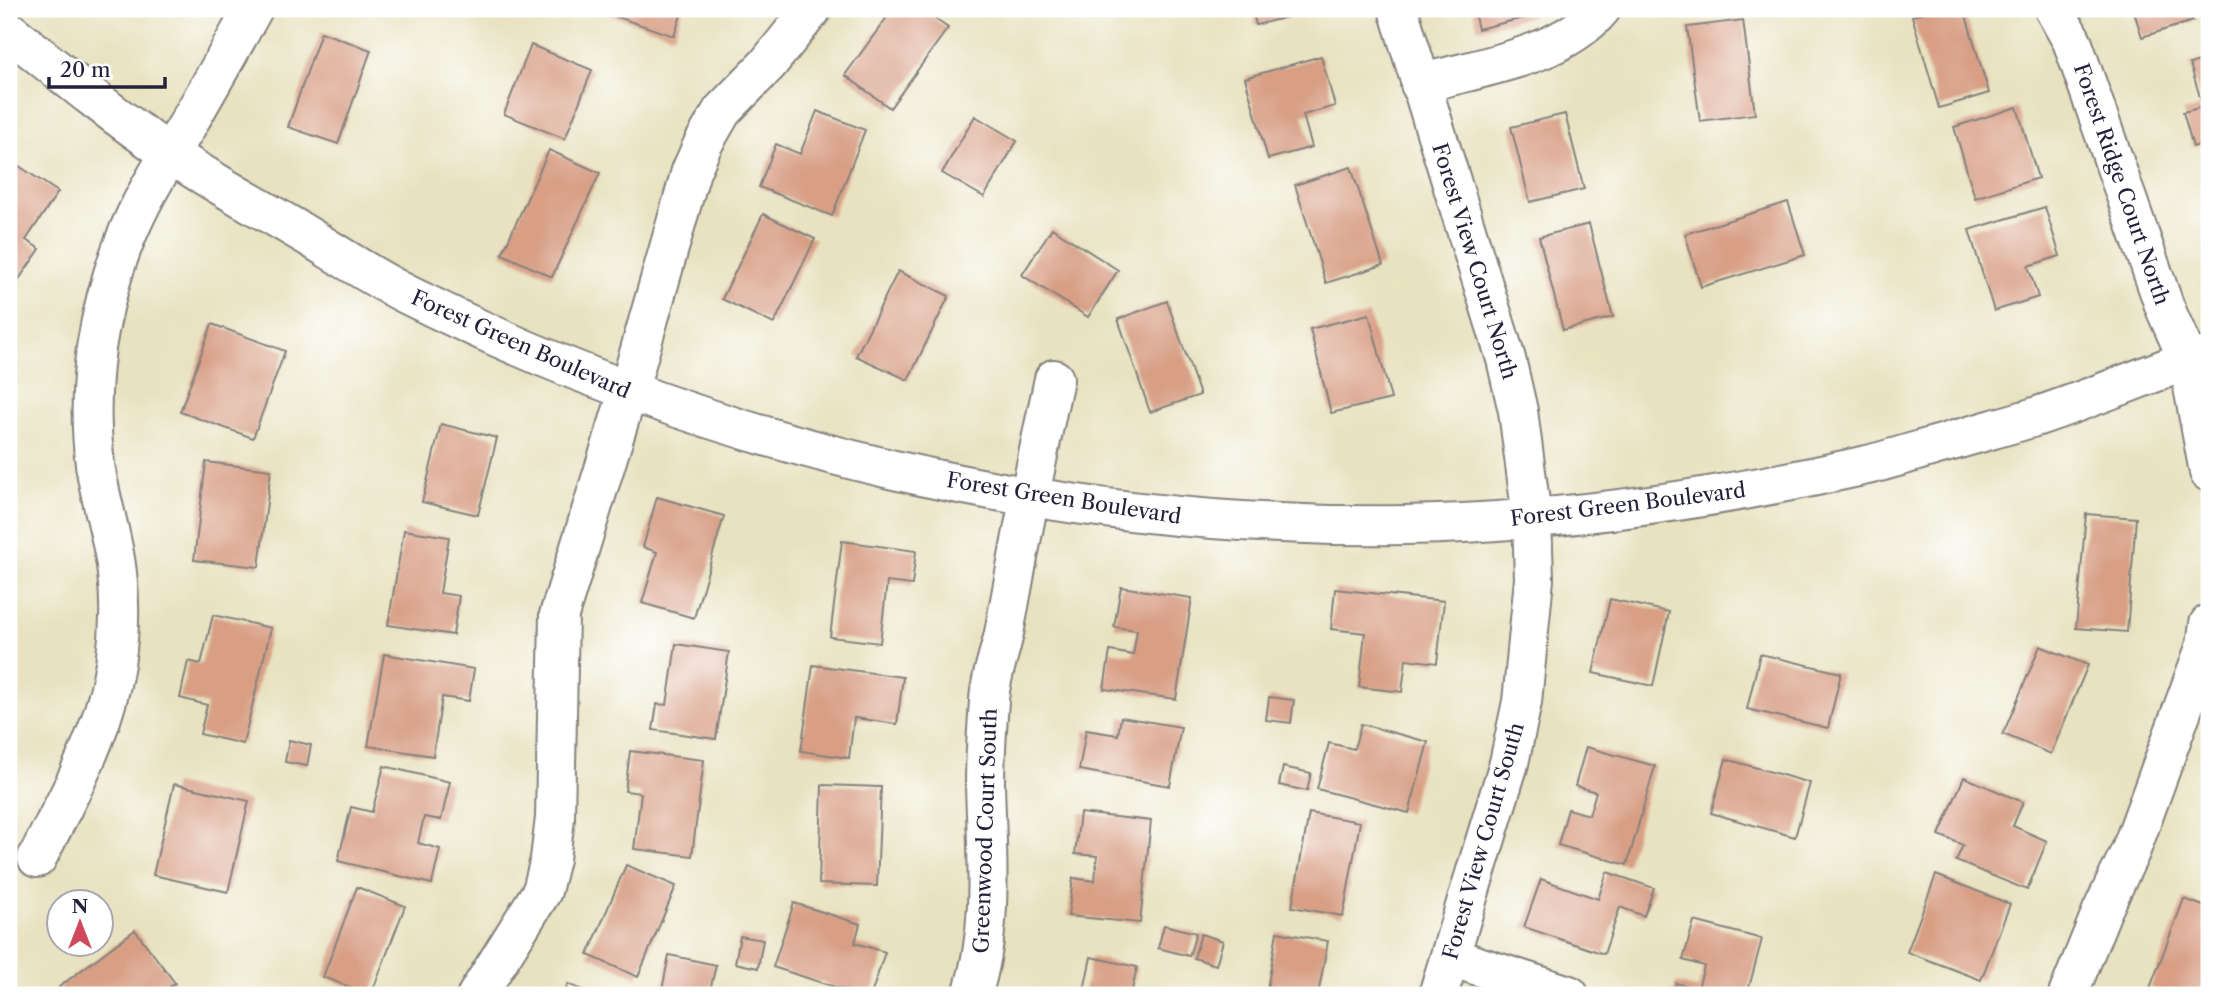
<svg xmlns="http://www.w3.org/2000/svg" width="2218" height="1004" font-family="'Libre Caslon Text',serif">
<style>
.building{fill:#d89f85}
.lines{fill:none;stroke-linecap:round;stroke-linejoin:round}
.minor-casing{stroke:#85827e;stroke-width:42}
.minor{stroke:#fff;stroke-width:38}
.labels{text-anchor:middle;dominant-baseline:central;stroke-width:5;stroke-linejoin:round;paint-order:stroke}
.street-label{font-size:21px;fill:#22223b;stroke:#fff}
</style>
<rect width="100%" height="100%" fill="#fff"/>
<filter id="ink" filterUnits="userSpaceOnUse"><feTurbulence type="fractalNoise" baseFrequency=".0143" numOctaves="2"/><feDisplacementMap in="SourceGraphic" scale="14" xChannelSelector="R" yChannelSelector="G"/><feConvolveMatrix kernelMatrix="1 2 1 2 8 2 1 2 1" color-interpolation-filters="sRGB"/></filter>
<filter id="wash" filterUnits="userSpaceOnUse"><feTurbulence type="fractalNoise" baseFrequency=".00686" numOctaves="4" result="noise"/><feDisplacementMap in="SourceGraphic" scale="28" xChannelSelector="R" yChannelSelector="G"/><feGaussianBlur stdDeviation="1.57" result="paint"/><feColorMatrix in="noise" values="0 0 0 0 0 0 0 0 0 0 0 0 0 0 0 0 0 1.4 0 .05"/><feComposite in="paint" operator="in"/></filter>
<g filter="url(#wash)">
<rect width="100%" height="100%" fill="#e8e2c0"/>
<g id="blocks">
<path class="building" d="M607,9H683L674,36L605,13Z
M893,9H921L948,28L890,108L845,75Z
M1252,9H1314V10L1256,25Z
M1473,9H1547L1548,12L1478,29Z
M1935,9H1964L1989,93L1939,108L1912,16Z
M2133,9H2189L2193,21L2142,37Z
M1743,20L1755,114L1700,121L1687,27Z
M321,32L371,50L338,144L288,127Z
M531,45L592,70L565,139L504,114Z
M1321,56L1335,106L1303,115L1312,147L1268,159L1245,78Z
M2209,58V142L2193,147L2183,112L2203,107L2190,64Z
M2017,107L2038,178L1975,198L1954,127Z
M817,111L865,130L832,216L759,187L776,144L800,154Z
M1565,114L1584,189L1530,202L1511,127Z
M975,116L1017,141L984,197L942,173Z
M549,150L600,173L552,277L502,254Z
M10,160L58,192L26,240L40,249L17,282L9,276Z
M1351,167L1383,265L1326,283L1295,185Z
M1788,202L1805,255L1701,287L1685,234Z
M2045,207L2060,256L2028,266L2038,297L1994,311L1969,230Z
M763,214L815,239L774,324L722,299Z
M1589,224L1613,317L1563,330L1539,237Z
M1052,228L1118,270L1088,317L1022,275Z
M898,271L949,296L908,380L856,356Z
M1167,301L1200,395L1150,412L1118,319Z
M1369,314L1391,399L1331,413L1310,329Z
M212,324L285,351L253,438L180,412Z
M441,424L497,438L478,515L422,502Z
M206,462L271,470L259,567L194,560Z
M657,497L724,516L694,618L642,603L657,552L643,547Z
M2086,514L2136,518L2127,632L2076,628Z
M404,530L449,537L440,593L459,596L453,635L388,625Z
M842,541L916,551L912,585L887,582L880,643L830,637Z
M1121,587L1192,598L1176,699L1104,689L1110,651L1133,655L1137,630L1114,627Z
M1335,589L1444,601L1437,663L1406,659L1402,692L1359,687L1365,633L1331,629Z
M1610,599L1669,612L1653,686L1593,673Z
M213,615L271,628L243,744L200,734L207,705L180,698L188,661L201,664Z
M676,644L729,652L716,739L653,730L657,704L667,705Z
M2040,646L2088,665L2051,754L2003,734Z
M384,654L474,669L469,701L442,697L433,756L368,746Z
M1760,654L1841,673L1828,728L1747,709Z
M813,665L903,677L897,724L854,718L849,758L801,751Z
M1269,697L1294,700L1291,723L1266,720Z
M1121,717L1181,727L1170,786L1079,770L1086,730L1118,735Z
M1361,724L1428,742L1409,813L1317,789L1329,743L1354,749Z
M289,740L311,745L307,766L285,762Z
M1586,747L1655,766L1627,865L1558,845L1568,809L1589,815L1596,792L1575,786Z
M630,751L704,760L692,856L634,849L641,793L625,791Z
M1726,759L1810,783L1795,837L1711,813Z
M384,766L450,782L441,820L424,817L418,843L440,849L432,884L338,861L351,807L372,812Z
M1283,767L1311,773L1307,791L1279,785Z
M1964,777L2023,802L2013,826L2047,841L2027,890L1956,861L1963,845L1939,835Z
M174,784L249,801L228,892L153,875Z
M822,785L881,787L877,886L819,884Z
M1080,813L1151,821L1140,923L1068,916L1073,878L1095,881L1097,856L1075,854Z
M1309,813L1360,822L1343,916L1292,907Z
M626,865L676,886L638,977L588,955Z
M1607,872L1654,888L1644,916L1620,907L1604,954L1524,927L1541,879L1598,899Z
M1936,875L2010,904L1981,980L1907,952Z
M357,887L405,906L371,995L323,977Z
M2184,899L2209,908V977L2202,995H2168L2150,988Z
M794,903L860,924L855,943L885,952L871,995H860L773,967Z
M1694,921L1762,939L1747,995H1672L1676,983L1698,989L1704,966L1683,960Z
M1164,925L1196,933L1189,956L1158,948Z
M135,930L175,983L159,995H65L59,987Z
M1277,932L1328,941L1318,995H1266Z
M1201,934L1223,941L1216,965L1194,958Z
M740,936L763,940L758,968L735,963Z
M669,955L716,965L709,995H661Z
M1091,957L1137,967L1131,995H1083Z
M568,984L595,995H563Z"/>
</g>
</g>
<g filter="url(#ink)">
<use href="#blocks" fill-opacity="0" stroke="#85827e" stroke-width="2"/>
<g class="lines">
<defs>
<path id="minor" d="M1398,9L1506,359L1518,411L1532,518L1534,579L1522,702L1509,763L1438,995
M2054,9L2072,41L2165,308L2188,360L2209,472
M9,31C60,72 111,114 166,151C211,182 259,207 306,235C339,255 372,277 406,294C715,449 1060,530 1406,525C1560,522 1717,499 1867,465C1893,459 1919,450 1945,443C1975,434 2005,426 2035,417C2086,400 2137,379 2188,360L2209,356
M1420,84C1479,67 1561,57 1601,9
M37,858C86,762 130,686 117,573C113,536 100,500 95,464C90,426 91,385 96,348C102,311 111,275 125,240C140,201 163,165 185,129C208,89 231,49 253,9
M1450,957L1569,995
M477,995L542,891L550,859L555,818L559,615L628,392L691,171L703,144L722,111L767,65L812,9
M972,995C994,927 987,856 985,785C985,757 987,728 989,701C990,676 1001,652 1005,628C1020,545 1036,462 1054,379
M2068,995L2102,911L2131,850L2206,645L2209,624"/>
</defs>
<use href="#minor" class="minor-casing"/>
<use href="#minor" class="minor"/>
</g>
</g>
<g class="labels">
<g class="street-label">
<text transform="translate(2122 184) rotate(71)">Forest Ridge Court North</text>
<text transform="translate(1475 261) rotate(73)">Forest View Court North</text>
<text transform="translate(521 344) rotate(24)">Forest Green Boulevard</text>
<text transform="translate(1064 498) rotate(9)">Forest Green Boulevard</text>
<text transform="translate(1628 504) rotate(-7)">Forest Green Boulevard</text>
<text transform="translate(985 831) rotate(-88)">Greenwood Court South</text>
<text transform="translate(1483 841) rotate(-74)">Forest View Court South</text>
</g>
</g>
<rect width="2218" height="1004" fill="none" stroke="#fff" stroke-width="35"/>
<g transform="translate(80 923)"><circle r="33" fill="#ffffff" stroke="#a7a7b1" stroke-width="2"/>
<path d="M0-5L12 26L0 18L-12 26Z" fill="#d1495b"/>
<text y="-10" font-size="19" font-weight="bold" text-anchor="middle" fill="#22223b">N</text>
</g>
<path d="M49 77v10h116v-10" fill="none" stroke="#22223b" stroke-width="3.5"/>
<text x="60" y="77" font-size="21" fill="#22223b" stroke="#ffffff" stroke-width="5" paint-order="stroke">20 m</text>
</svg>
